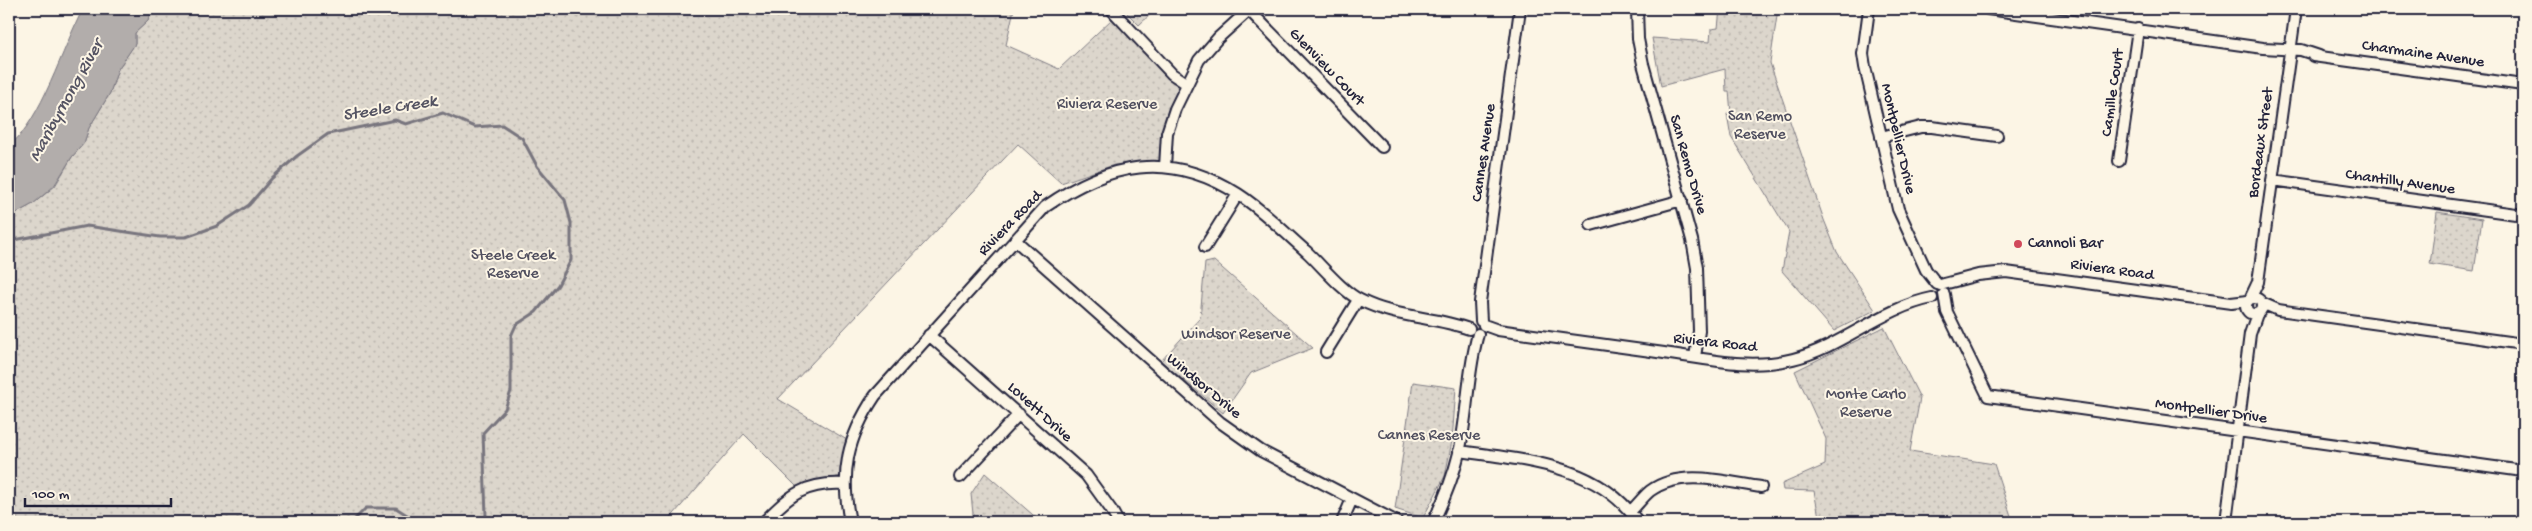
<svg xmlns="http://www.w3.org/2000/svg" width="2532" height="531" font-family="'Gochi Hand',sans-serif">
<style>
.green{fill:url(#green-dots);stroke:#7f7c84}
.water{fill:#b2adab;stroke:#78757e}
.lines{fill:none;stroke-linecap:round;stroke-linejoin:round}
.stream{stroke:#78757e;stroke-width:3}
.minor-casing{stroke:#22223b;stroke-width:14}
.minor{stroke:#fcf5e5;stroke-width:10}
.poi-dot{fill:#d1495b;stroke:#fcf5e5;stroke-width:2}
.labels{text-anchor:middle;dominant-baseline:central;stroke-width:4;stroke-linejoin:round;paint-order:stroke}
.street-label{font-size:16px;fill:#22223b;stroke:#fcf5e5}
.park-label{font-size:16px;fill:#504f5f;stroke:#fcf5e5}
.poi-label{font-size:16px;fill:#22223b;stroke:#fcf5e5;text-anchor:start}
.water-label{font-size:18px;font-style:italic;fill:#545362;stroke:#fcf5e5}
</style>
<defs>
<pattern id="green-dots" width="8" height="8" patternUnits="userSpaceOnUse" patternTransform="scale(1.25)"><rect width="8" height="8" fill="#dcd6cc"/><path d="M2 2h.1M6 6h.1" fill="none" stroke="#bcb7b0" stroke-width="1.8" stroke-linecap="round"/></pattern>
</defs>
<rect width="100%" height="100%" fill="#fcf5e5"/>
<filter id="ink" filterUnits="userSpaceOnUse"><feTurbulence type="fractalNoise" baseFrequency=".02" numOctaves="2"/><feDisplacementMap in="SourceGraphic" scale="10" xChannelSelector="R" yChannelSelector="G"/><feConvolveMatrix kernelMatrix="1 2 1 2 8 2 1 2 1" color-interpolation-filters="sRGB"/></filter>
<g filter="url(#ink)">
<path class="green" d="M153,9H1014L1006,45L1059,69L1112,19L1180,84L1163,131L1160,161L1114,165L1061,183L1018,144L778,399L847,440L841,476L797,487L744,434L667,522H9V217L33,204L55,186L72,157L84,143L89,128L110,93L118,69L135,44V33L148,21Z
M1123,9H1156L1139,25Z
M1720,9H1778L1770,63L1824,220L1837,252L1875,310L1834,331L1782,271L1789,232L1731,137L1727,114L1731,113L1729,91H1726L1725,69L1661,86L1652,38L1710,42L1711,29L1718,28Z
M2437,212L2482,219L2474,271L2430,264Z
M1214,261L1313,348L1251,373L1223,413L1161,361L1200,318L1205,263Z
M1884,327L1920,398L1910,451L1994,464L2013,522H1820L1814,491L1783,490L1782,484L1825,465L1826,439L1795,371Z
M1413,382L1456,388L1452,441L1445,476L1423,518L1395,509Z
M985,473L1041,522H969L973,514L971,494Z"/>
<path class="water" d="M83,9H153L148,21L135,33V44L118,69L110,93L89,128L84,143L72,157L54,186L33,204L9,217V146C42,120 62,48 83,9Z"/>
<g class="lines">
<path class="stream" d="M9,241L87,226L160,237H186L217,226L249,205L272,178L297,156L328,134L395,120L406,124L443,113L475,127L502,125L522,138L537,166L565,200L571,223V260L558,285L536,312L516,325L511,336V391L505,409L483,433L486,516L478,522
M352,522L366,508H396L418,522
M441,522L454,520L458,522"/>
<defs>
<path id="minor" d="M1111,9L1172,74L1187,84
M1637,9L1638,39L1643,64L1692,240L1697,268L1699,331L1695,357
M1869,9L1863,54L1865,67L1898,209L1926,270L1937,284
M1988,9L2263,48L2301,50L2319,56
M1249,10L1382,147
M2313,56L2523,85
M1881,137L1921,127H1932L1997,136
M2119,161L2138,29
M1165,167L1167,133L1175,109L1199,60L1218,38L1250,9
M2272,180L2523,215
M1591,225L1682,200
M1015,240L1220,422L1261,451L1397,522
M1205,247L1238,194
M1940,285L1978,275L2006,272L2231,303L2248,301
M1944,294L1947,312L1988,396L2523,471
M2246 306a8 8 0 1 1 16 0a8 8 0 1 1-16 0Z
M2250,299L2258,282L2296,9
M2262,303L2278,310L2523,344
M1481,321L1480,302L1520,9
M1484,325L1498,330C1554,338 1609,345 1664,353C1707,359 1750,370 1793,359C1842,347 1882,308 1932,298
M929,335L1086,475L1112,511L1118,522
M1326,352L1358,300
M1459,451C1524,460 1598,464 1638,522
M960,477L1019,414
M1631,511C1637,505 1643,497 1650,491C1681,468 1726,482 1761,487
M764,522C789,495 806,482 844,484
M850,522C840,473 847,438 875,396L1045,207C1108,163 1169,150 1238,194C1263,210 1284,232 1307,252C1322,266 1342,291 1360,300C1395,318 1433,316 1469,329
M1342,522L1352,499
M1433,522C1444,500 1453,478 1459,453C1468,414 1467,373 1478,334
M2226,522L2250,334L2257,314"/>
</defs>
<use href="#minor" class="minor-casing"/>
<use href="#minor" class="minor"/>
</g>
</g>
<circle class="poi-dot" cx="2018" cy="244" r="5"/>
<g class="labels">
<g class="street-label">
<text transform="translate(2423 55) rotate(8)">Charmaine Avenue</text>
<text transform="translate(1326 68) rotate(46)">Glenview Court</text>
<text transform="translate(2114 93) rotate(-82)">Camille Court</text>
<text transform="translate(1897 139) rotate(77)">Montpellier Drive</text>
<text transform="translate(2262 143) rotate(-82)">Bordeaux Street</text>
<text transform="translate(1485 153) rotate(-82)">Cannes Avenue</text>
<text transform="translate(1687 165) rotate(74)">San Remo Drive</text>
<text transform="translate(2400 183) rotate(8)">Chantilly Avenue</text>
<text transform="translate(1011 224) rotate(-46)">Riviera Road</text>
<text transform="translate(2112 271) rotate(8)">Riviera Road</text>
<text transform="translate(1715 344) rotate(6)">Riviera Road</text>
<text transform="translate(1203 387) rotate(40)">Windsor Drive</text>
<text transform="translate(2211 412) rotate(8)">Montpellier Drive</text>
<text transform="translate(1039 413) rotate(42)">Lovett Drive</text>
</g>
<g class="park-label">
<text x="1107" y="105">Riviera Reserve</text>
<text x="1760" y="117">San Remo<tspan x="1760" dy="18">Reserve</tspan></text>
<text x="513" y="256">Steele Creek<tspan x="513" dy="18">Reserve</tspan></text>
<text x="1236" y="335">Windsor Reserve</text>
<text x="1866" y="395">Monte Carlo<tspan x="1866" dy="18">Reserve</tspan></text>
<text x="1429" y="436">Cannes Reserve</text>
</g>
<g class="poi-label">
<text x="2028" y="244">Cannoli Bar</text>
</g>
<g class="water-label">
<text transform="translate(67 101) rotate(-61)">Maribyrnong River</text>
<text transform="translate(390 109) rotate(-9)">Steele Creek</text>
</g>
</g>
<rect width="2532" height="531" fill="none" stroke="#fcf5e5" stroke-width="30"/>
<rect x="15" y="15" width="2502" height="501" fill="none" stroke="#22223b" stroke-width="2" filter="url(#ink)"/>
<path d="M25 498v8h146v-8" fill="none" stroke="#22223b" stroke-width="2.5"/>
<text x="32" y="498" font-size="15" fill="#22223b" stroke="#fcf5e5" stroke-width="4" paint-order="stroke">100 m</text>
</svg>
